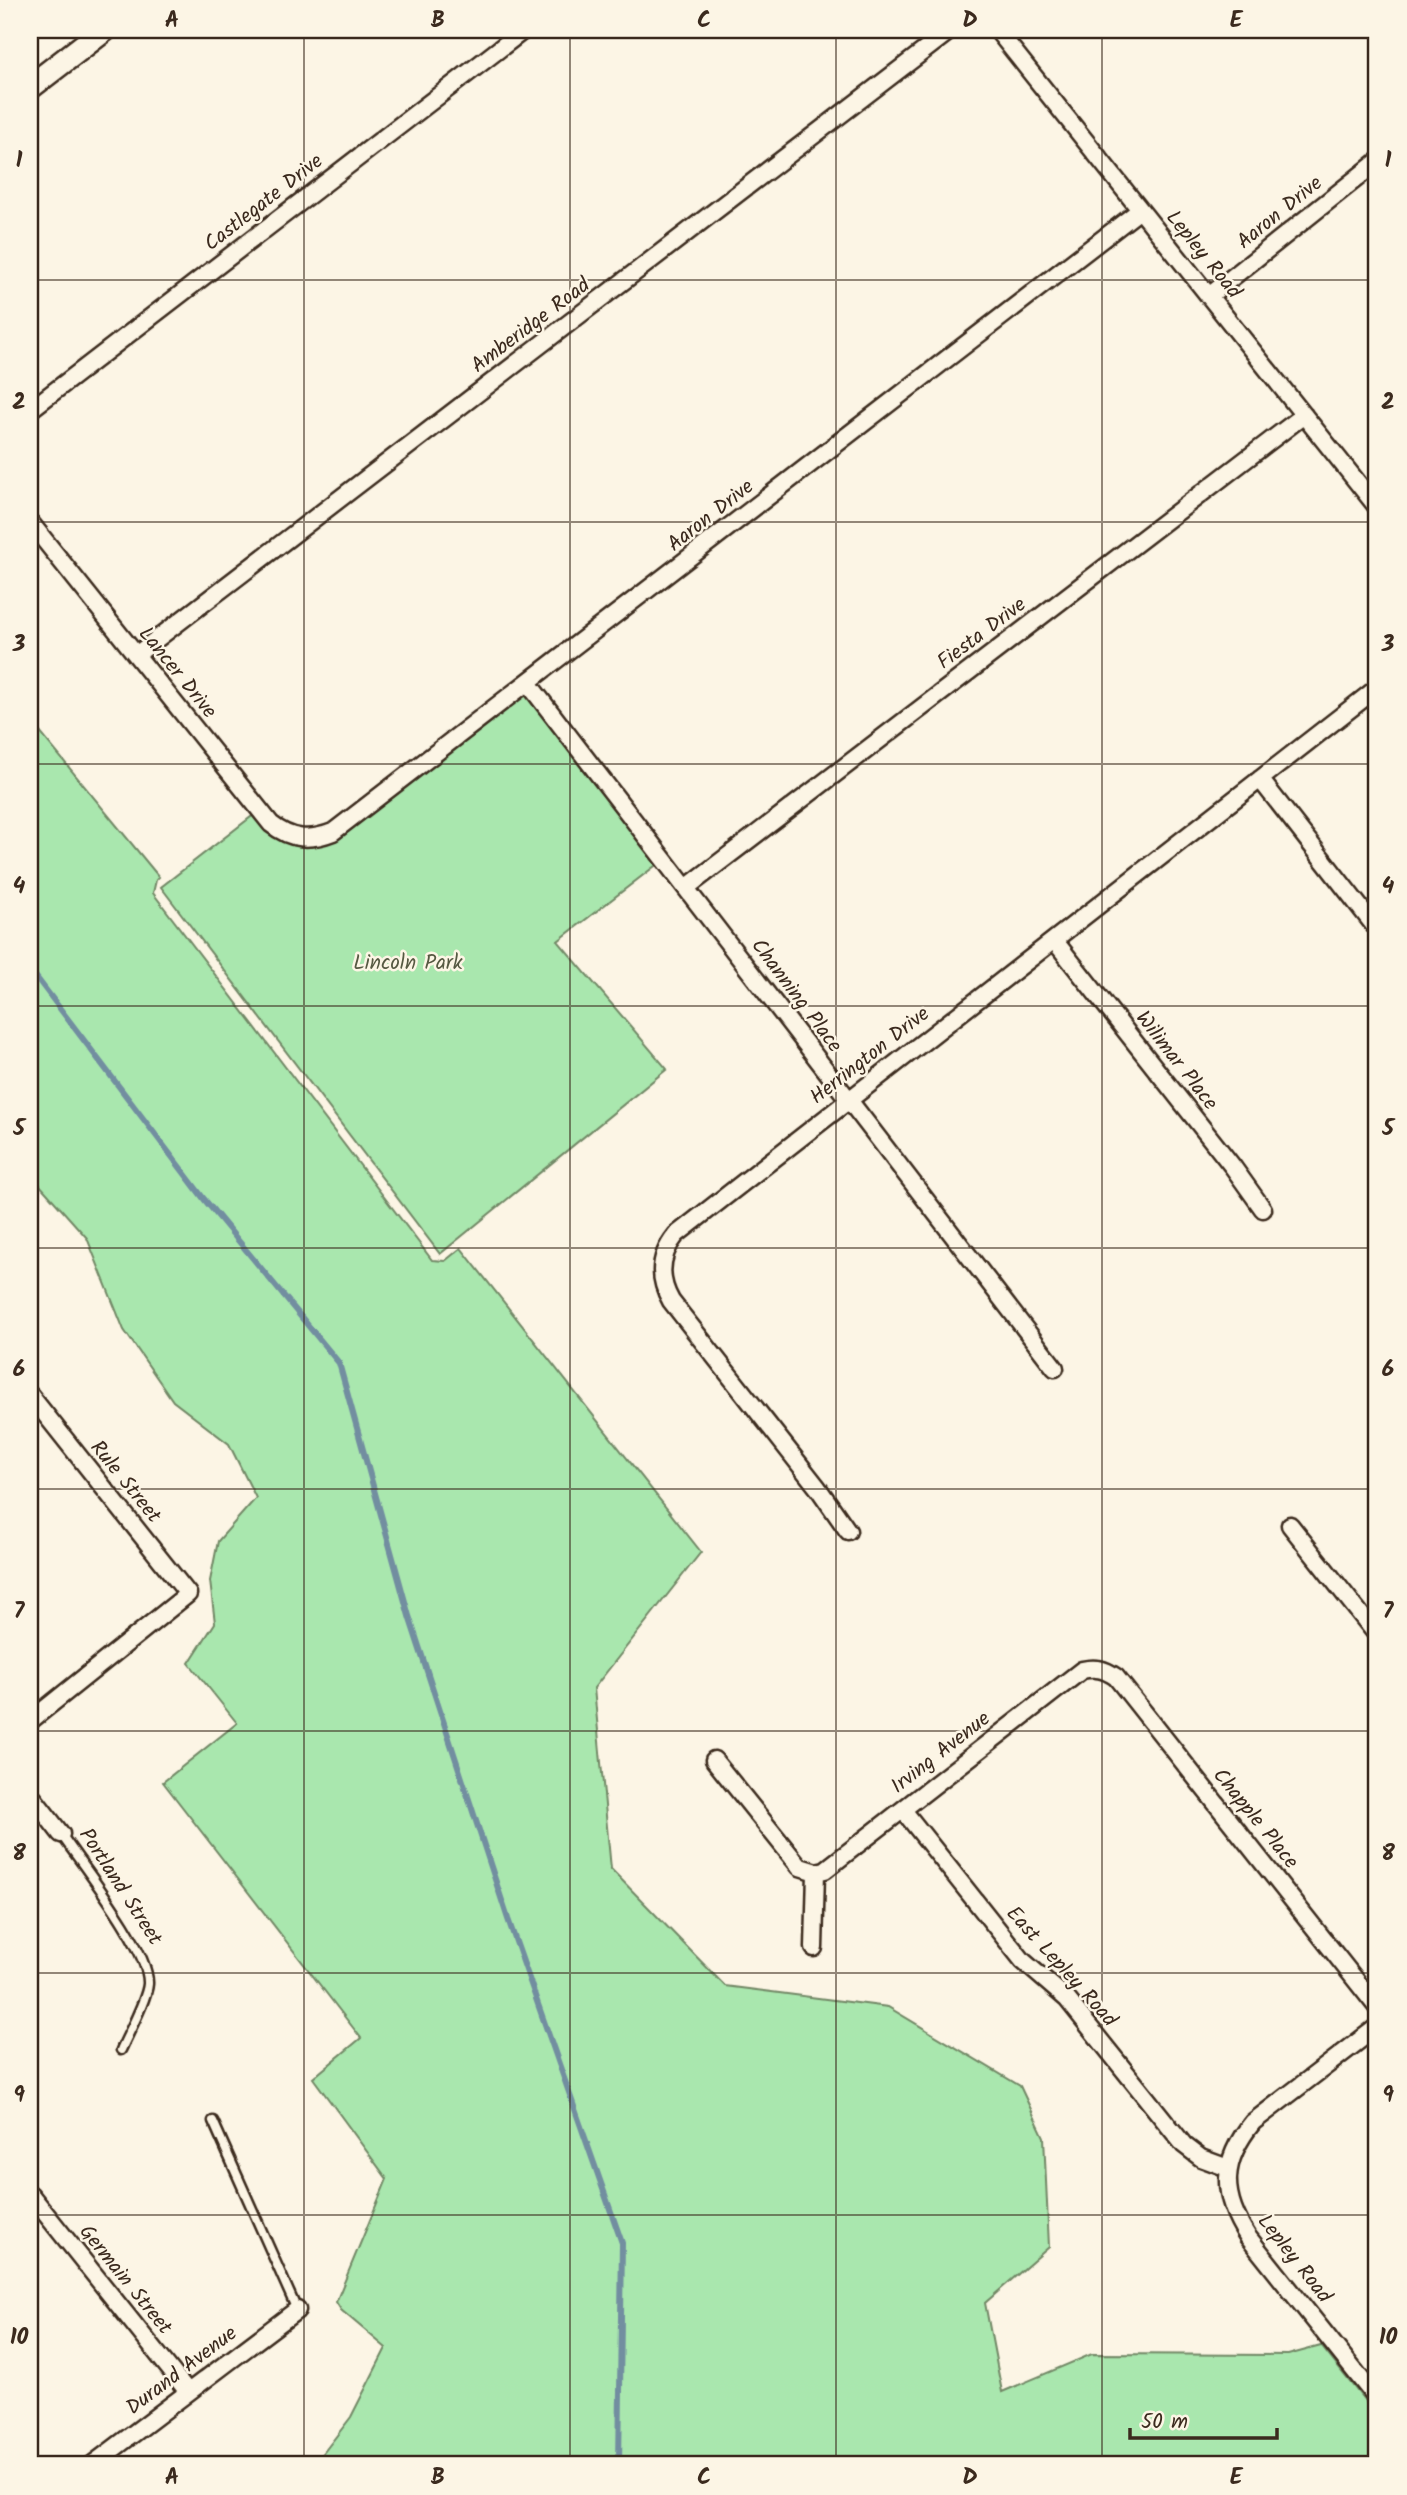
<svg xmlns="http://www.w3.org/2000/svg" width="1407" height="2495" font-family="Kalam,sans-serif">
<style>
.green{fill:#a9e7ae;stroke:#728866;stroke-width:2}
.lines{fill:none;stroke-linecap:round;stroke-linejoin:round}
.stream{stroke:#728ea0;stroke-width:6}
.lane-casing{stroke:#3b2a1e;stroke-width:13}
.street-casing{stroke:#3b2a1e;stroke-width:21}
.secondary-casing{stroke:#3b2a1e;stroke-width:28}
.lane{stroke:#fcf5e5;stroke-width:8}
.street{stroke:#fcf5e5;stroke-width:16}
.secondary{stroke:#fcf5e5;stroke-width:23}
.grid{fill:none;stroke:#3b2a1e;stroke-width:2;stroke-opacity:0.55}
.labels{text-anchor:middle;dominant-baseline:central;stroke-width:5;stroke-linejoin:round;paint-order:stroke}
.street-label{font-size:21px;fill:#3b2a1e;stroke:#fcf5e5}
.park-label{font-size:21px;fill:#565942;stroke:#fcf5e5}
.neatline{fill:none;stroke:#3b2a1e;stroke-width:2.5}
.grid-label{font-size:23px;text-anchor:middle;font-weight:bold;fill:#3b2a1e}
</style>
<rect width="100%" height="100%" fill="#fcf5e5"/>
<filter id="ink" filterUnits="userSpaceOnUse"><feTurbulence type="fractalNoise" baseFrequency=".0143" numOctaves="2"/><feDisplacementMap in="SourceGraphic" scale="14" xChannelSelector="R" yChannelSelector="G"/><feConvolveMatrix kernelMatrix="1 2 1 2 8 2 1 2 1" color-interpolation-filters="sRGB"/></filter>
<g filter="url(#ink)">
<path class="green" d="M528,683L664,859L558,941L667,1069L440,1254L161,887L260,810L271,824L316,839Z
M30,720L159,877L156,880L153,893L432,1260L445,1261L461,1248L701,1552L594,1688L611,1869L725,1986L888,2007L1020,2086L1044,2137L1049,2247L985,2303L1002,2392L1092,2354L1288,2355L1321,2346L1377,2416V2465H314L351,2417L386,2348L341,2310L336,2302L387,2179L313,2078L361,2038L163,1782L237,1723L189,1663L215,1623L210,1581L218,1541L256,1498L229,1444L173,1401L124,1330L87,1238L30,1174Z"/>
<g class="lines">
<path class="stream" d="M30,969L204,1199L339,1363L409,1616L508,1919L622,2243L619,2465"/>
<defs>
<path id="lane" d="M61,1834C82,1865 150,1950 148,1984C147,1999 128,2034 121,2050
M213,2121L297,2310"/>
<path id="street" d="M997,30L1377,507
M1209,296L1377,162
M30,410L524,30
M30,522L271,824C291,840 310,841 333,832L1140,210
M136,655L951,30
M528,683L1055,1368
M1260,779L1377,929
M686,888L1304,415
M1054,940L1233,1167L1263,1209
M30,1395L188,1594L30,1721
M1290,1525L1377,1635
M848,1531L818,1488L671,1301C658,1278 659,1256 676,1235L1377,688
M714,1760L800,1867L816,1872
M30,1794L61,1834
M903,1810L1023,1961L1067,1999L1184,2145L1201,2158L1228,2168
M816,1872L825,1870L1082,1670C1096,1667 1104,1669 1116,1677L1377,2007
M814,1948L816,1872
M1377,2027L1253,2122C1221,2161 1220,2194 1248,2237L1377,2399
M30,2194L188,2392
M92,2465L297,2310"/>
<path id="secondary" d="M30,87L104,30"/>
</defs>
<use href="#lane" class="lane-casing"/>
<use href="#street" class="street-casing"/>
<use href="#secondary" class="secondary-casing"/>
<use href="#lane" class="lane"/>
<use href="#street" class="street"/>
<use href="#secondary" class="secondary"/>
</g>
</g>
<path class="grid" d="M304,30V2465M570,30V2465M836,30V2465M1102,30V2465M30,280H1377M30,522H1377M30,764H1377M30,1006H1377M30,1248H1377M30,1489H1377M30,1731H1377M30,1973H1377M30,2215H1377"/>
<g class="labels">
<g class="street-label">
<text transform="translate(264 203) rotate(-38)">Castlegate Drive</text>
<text transform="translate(1280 213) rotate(-39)">Aaron Drive</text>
<text transform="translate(1203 255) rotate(51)">Lepley Road</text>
<text transform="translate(531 326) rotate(-37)">Amberidge Road</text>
<text transform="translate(711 516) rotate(-38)">Aaron Drive</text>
<text transform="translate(982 634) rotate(-37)">Fiesta Drive</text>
<text transform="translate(177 673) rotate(51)">Lancer Drive</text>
<text transform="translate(796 996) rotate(53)">Channing Place</text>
<text transform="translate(870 1056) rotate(-38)">Herrington Drive</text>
<text transform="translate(1176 1061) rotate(52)">Wilimar Place</text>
<text transform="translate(125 1482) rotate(51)">Rule Street</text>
<text transform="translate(941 1753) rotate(-38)">Irving Avenue</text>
<text transform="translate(1255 1819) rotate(51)">Chapple Place</text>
<text transform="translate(120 1887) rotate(57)">Portland Street</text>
<text transform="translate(1061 1967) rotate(48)">East Lepley Road</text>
<text transform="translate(1294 2259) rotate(52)">Lepley Road</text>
<text transform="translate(125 2280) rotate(51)">Germain Street</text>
<text transform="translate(182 2371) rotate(-37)">Durand Avenue</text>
</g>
<g class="park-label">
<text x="408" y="963">Lincoln Park</text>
</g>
</g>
<rect width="1407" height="2495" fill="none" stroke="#fcf5e5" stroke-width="77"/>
<path d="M1130 2428v10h147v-10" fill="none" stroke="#3b2a1e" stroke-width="3.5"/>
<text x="1141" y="2428" font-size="21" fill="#3b2a1e" stroke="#fcf5e5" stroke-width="5" paint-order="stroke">50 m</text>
<rect x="38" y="38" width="1330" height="2418" class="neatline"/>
<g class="grid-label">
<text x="172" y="27">A</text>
<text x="438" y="27">B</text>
<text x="704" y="27">C</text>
<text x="970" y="27">D</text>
<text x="1236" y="27">E</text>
<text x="19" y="167">1</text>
<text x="1388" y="167">1</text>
<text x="19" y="409">2</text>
<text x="1388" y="409">2</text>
<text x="19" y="651">3</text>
<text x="1388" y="651">3</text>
<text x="19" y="893">4</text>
<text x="1388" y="893">4</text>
<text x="19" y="1135">5</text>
<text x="1388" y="1135">5</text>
<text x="19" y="1376">6</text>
<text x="1388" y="1376">6</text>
<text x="19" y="1618">7</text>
<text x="1388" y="1618">7</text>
<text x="19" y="1860">8</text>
<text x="1388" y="1860">8</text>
<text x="19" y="2102">9</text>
<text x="1388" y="2102">9</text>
<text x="19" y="2344">10</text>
<text x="1388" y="2344">10</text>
<text x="172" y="2484">A</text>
<text x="438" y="2484">B</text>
<text x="704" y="2484">C</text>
<text x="970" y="2484">D</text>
<text x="1236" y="2484">E</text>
</g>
</svg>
